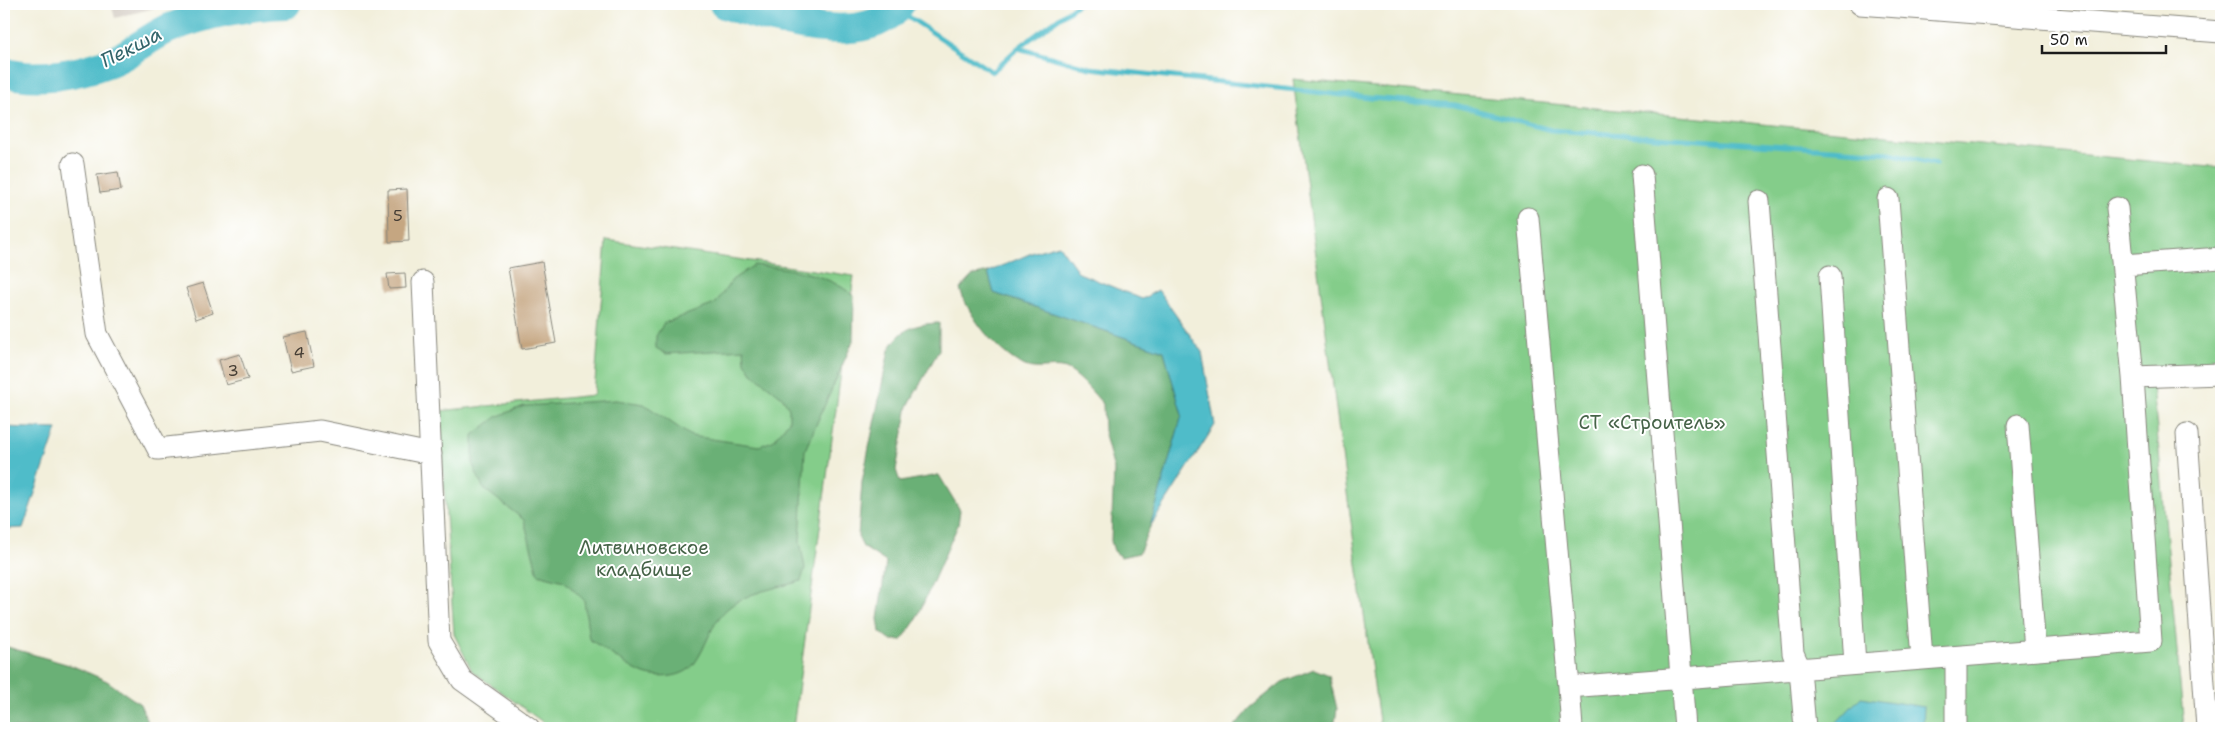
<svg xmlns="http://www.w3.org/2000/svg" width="2225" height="732" font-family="'Shantell Sans',sans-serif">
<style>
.industrial{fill:#cbc3b8}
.green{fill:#84cd8a;stroke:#507453}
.forest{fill:#6bb076;stroke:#446649}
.water{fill:#4fbcc9;stroke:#366c72}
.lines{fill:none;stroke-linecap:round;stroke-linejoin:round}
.stream{stroke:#4fbcc9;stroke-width:5}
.river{stroke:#4fbcc9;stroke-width:30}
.building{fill:#c5a681}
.minor-casing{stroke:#87867c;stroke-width:23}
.minor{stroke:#fff;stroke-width:21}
.labels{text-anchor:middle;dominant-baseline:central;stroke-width:4;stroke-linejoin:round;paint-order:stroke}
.number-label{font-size:16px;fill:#463e35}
.park-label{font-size:19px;fill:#466348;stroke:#fff}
.water-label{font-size:20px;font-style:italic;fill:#33646a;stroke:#fff}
</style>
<rect width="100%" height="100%" fill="#fff"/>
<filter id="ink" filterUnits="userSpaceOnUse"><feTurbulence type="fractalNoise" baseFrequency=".02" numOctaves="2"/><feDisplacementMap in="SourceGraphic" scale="10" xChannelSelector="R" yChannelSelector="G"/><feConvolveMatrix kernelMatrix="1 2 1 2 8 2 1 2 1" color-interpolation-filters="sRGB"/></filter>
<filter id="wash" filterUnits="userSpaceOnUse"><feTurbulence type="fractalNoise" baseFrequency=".0096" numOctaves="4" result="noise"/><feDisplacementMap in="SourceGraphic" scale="20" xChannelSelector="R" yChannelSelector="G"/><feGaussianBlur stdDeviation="1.12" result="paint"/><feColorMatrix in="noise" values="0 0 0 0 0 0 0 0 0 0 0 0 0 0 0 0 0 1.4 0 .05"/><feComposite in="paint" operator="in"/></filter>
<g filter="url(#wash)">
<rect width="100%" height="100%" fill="#f2efdb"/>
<path class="industrial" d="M111,4H170L115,18Z"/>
<path class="green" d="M1293,79L2221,168V380L2153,385L2184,728H1380L1347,493Z
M606,240L854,276L793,728H551L472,671L454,634L439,411L594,395Z"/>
<path class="forest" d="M754,265C789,268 827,273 854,296L853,341L805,450L800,541L805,568L801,581C778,588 745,592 727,609C710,624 707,647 694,664C684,678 659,679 644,674C630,669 603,648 589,639L584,600L564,581L538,574L524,520L483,488L473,465V435L498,416L524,406L616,400L644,404L691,436L759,446L773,441L789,421V408L782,397L752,373L745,362L744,349L666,354L656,348V336L664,323L715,304L732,280Z
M988,272L994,293L1164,351L1182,415L1150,527L1139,553L1121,557L1114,551L1111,541L1114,470L1104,431L1103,404C1093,393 1082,379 1070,371C1057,363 1039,372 1025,366C998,354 969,317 960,289L972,276Z
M939,323V350L908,406L896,470L900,482L939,475L960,510L958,525L916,620L902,640H890L880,632L878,619L886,562L863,547L858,537L862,482L889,350C901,328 915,324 939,323Z
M4,646L73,666L107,681L140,704L150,728H4Z
M1314,669L1329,675L1337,709L1334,728H1233L1250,708L1282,682Z"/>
<path class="water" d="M1059,245L1079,273L1142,299L1158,290L1202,352L1215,425L1150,527L1182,415L1164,351L994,293L988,272L1034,252Z
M4,427L57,429L23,528L4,529Z
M1861,697L1924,707L1923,728H1834V725Z"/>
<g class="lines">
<path class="stream" d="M897,9L992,72L1018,48L1090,68L1370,98L1455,105L1551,130L1890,153L1936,164
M1018,48L1078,4"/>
<path class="river" d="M724,4C768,19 867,51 900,4
M4,72C36,82 79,74 110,62C131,54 149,37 170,28C205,14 248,5 286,4"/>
</g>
<g id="blocks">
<path class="building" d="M118,172L121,190L100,193L97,175Z
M407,189L409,241L389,242L388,190Z
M542,262L556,343L522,349L508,268Z
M405,273L406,288L389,289L387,274Z
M203,283L213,313L196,319L186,288Z
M307,332L314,366L291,371L283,337Z
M240,354L248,379L226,385L219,360Z"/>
</g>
</g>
<g filter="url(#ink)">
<use href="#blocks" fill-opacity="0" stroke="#87867c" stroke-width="1"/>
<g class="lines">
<defs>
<path id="minor" d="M1860,4L2221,32
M73,164L97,334L158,449L320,431L431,454
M1642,175L1685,728
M1888,199L1922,659
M1759,201L1793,653L1800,669L1805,728
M2117,208L2133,377
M1528,218L1569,687
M2123,265L2221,258
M1830,276L1855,664
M423,282L439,641L462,680L529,728
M2018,425L2035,650
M2187,434L2207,728
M1956,657V728
M1572,728L1569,687L2151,641L2133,377L2221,374"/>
</defs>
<use href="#minor" class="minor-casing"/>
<use href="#minor" class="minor"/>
</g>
</g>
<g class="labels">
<g class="number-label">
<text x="398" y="215">5</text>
<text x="299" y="352">4</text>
<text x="233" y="370">3</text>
</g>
<g class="park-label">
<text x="1652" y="422">СТ «Строитель»</text>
<text x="644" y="547">Литвиновское<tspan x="644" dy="22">кладбище</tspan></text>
</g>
<g class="water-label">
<text transform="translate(131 47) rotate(-27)">Пекша</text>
</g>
</g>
<rect width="2225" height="732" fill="none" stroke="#fff" stroke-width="20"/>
<path d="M2042 45v8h124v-8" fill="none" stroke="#1c1c1c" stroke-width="2.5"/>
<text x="2050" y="45" font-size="15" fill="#1c1c1c" stroke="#ffffff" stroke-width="4" paint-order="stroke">50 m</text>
</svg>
